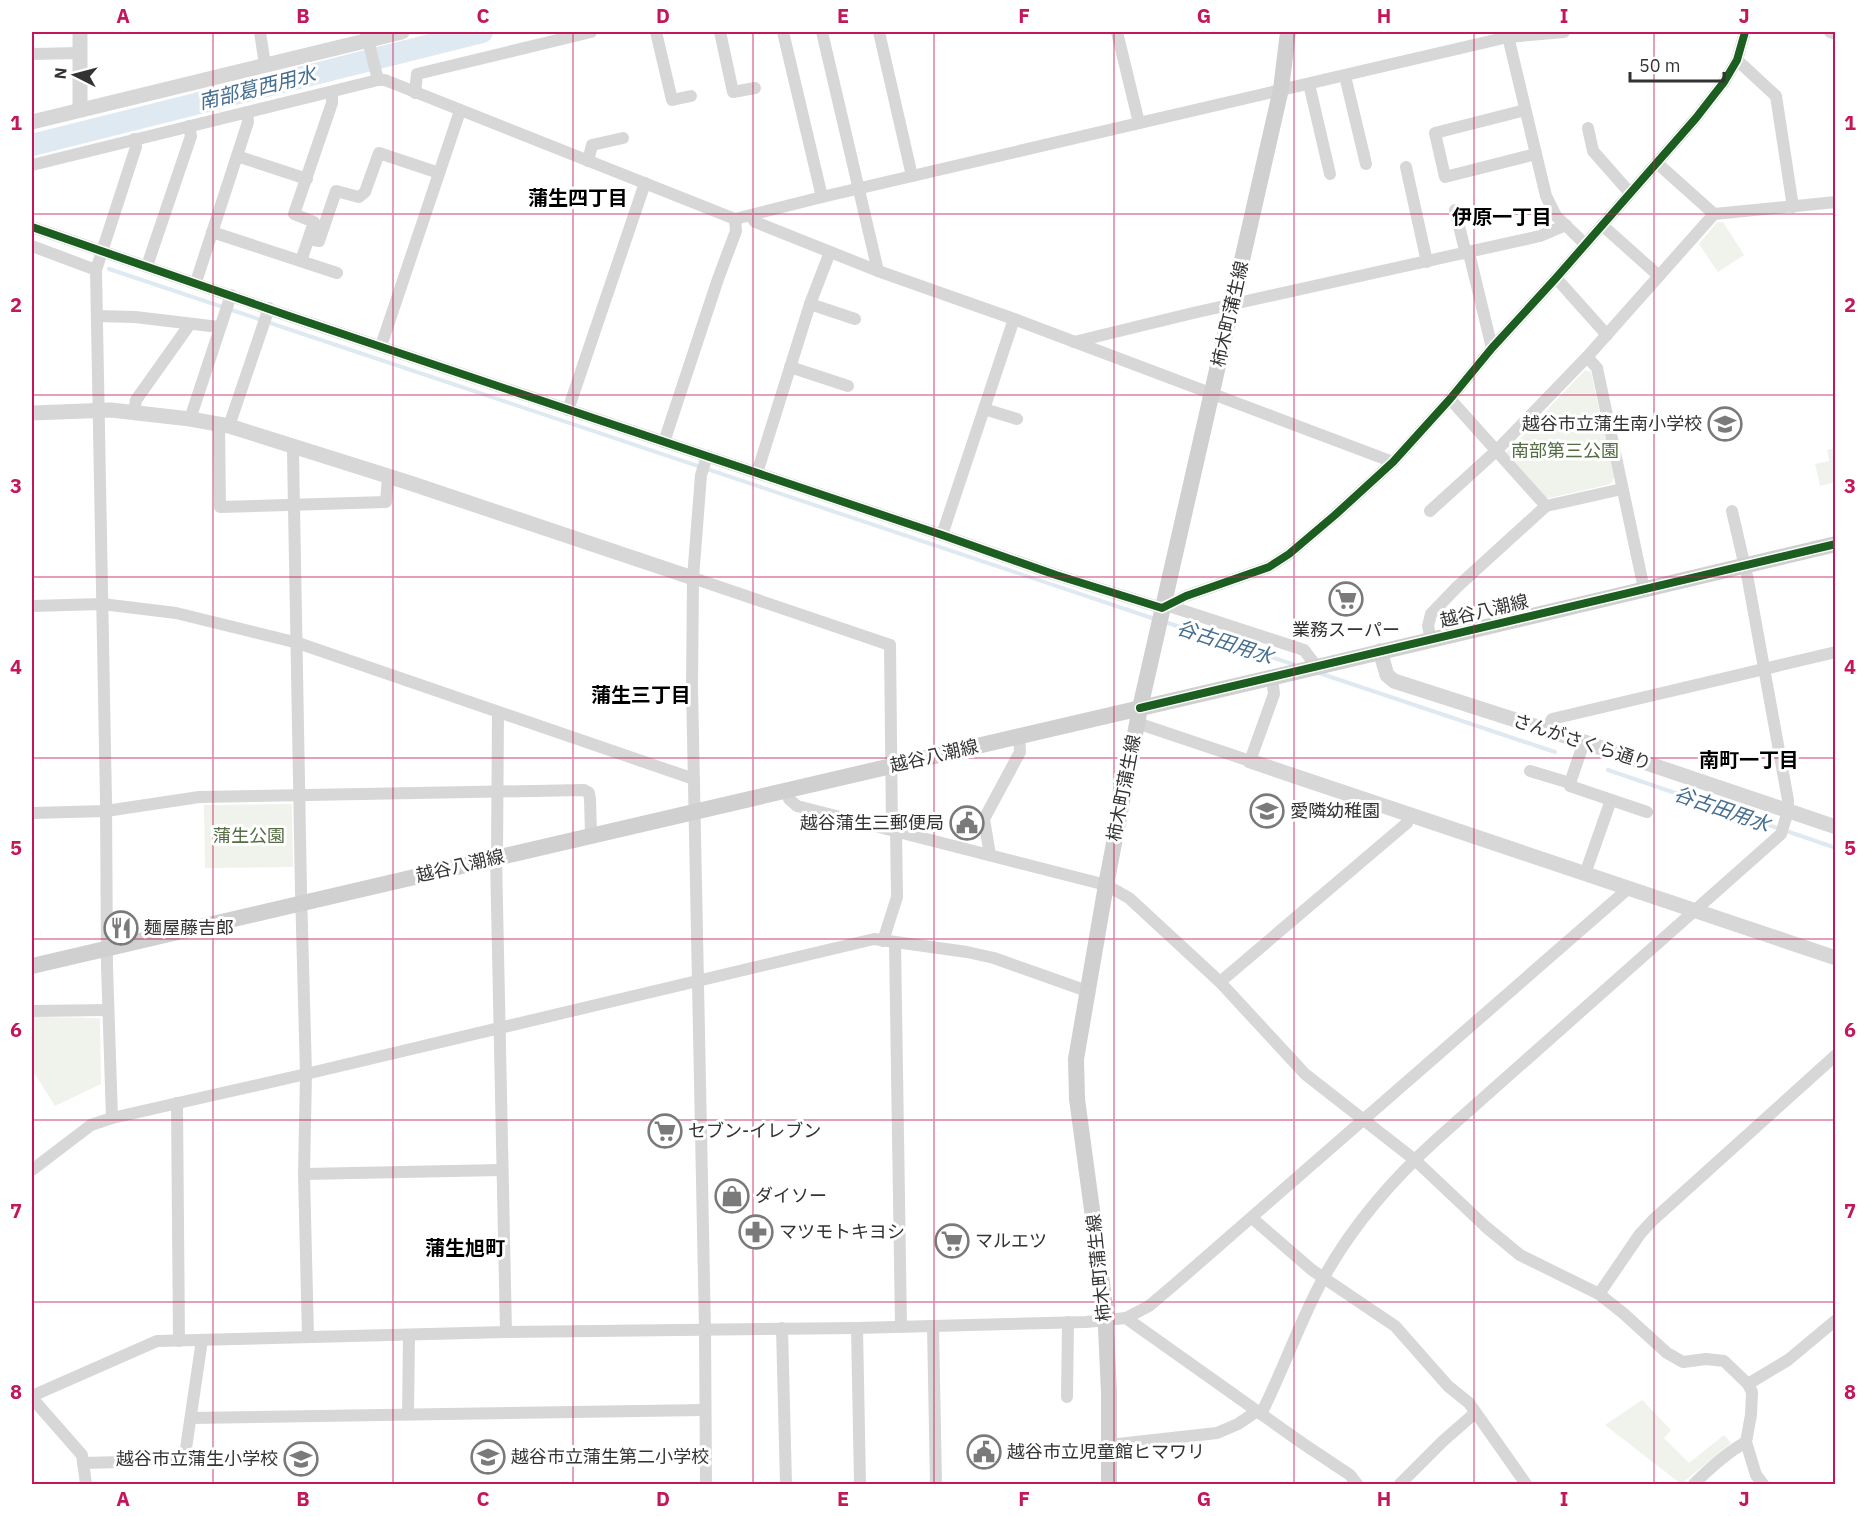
<svg xmlns="http://www.w3.org/2000/svg" width="1867" height="1516" viewBox="0 0 1867 1516" font-family="'IBM Plex Sans','Noto Sans JP',sans-serif">
<style>
.green{fill:#eff3ec}
.lines{fill:none;stroke-linecap:round;stroke-linejoin:round}
.stream{stroke:#dfe9f2;stroke-width:4}
.river{stroke:#dfe9f2;stroke-width:22}
.minor{stroke:#d7d7d7;stroke-width:12}
.tertiary{stroke:#d7d7d7;stroke-width:15}
.secondary{stroke:#d0d0d0;stroke-width:16}
.cycleway-casing{stroke:#fff;stroke-width:11}
.cycleway{stroke:#1b5e20;stroke-width:8}
.grid{fill:none;stroke:#c2185b;stroke-width:1.5;stroke-opacity:0.55}
.labels{text-anchor:middle;stroke-width:6;stroke-linejoin:round;paint-order:stroke}
.street-label{font-size:18px;fill:#333;stroke:#fff}
.poi-label{font-size:18px;fill:#333;stroke:#fff;text-anchor:start}
.park-label{font-size:18px;fill:#536c42;stroke:#fff}
.water-label{font-size:20px;font-style:italic;fill:#456e90;stroke:#fff}
.neighbourhood-label{font-size:20px;font-weight:bold;fill:#000;stroke:#fff}
.neatline{fill:none;stroke:#c2185b;stroke-width:2}
.grid-label{font-size:20px;text-anchor:middle;font-weight:bold;fill:#c2185b}
</style>
<rect width="100%" height="100%" fill="#fff"/>
<g class="green">
<polygon points="1717,222 1723,222 1744,255 1718,272 1699,244"/>
<polygon points="1585,370 1591,372 1614,477 1611,484 1550,498 1546,498 1506,453"/>
<polygon points="1835,448 1835,482 1820,486 1815,464 1829,461 1827,450"/>
<polygon points="292,804 293,867 205,868 204,805"/>
<polygon points="32,1015 39,1017 100,1018 101,1084 55,1106 35,1074 32,1076"/>
<polygon points="1642,1400 1671,1430 1664,1438 1689,1463 1724,1435 1731,1443 1681,1484 1605,1425"/>
</g>
<g class="lines">
<g class="stream">
<polyline points="109,269 1155,619"/>
<polyline points="1165,622 1295,665"/>
<polyline points="1319,673 1555,752"/>
<polyline points="1608,770 1836,848"/>
</g>
<polyline class="river" points="32,145 482,32"/>
<g class="minor">
<polyline points="260,32 265,65"/>
<polyline points="366,32 378,80 385,80 735,219 822,197 1508,37 1564,32"/>
<polyline points="656,32 672,100 691,96"/>
<polyline points="720,32 733,92 755,88"/>
<polyline points="783,32 822,197"/>
<polyline points="822,32 878,271"/>
<polyline points="879,32 912,176"/>
<polyline points="1117,32 1139,123"/>
<polyline points="1507,32 1546,196 1556,216 1585,244"/>
<polyline points="1830,32 1836,34"/>
<polyline points="32,54 80,53"/>
<polyline points="1737,60 1776,96 1793,207"/>
<polyline points="1345,76 1366,164"/>
<polyline points="1309,84 1330,174"/>
<polyline points="415,93 417,74 591,32"/>
<polyline points="1525,110 1435,133 1445,177 1536,154"/>
<polyline points="1588,128 1593,151 1630,193"/>
<polyline points="237,156 307,179"/>
<polyline points="588,161 592,145 623,138"/>
<polyline points="1657,163 1714,214"/>
<polyline points="32,165 378,80"/>
<polyline points="1406,167 1427,262"/>
<polyline points="1455,210 1466,254"/>
<polyline points="751,215 755,222 878,271 1014,319 1393,462"/>
<polyline points="1602,225 1659,276"/>
<polyline points="32,227 289,316 942,535 1056,575 1162,608 1186,596 1269,567 1289,554 1335,515 1393,462 1450,399 1492,348 1556,278 1696,118 1724,82 1737,60 1745,32"/>
<polyline points="212,232 337,273"/>
<polyline points="309,239 319,241 336,191 359,197 365,192 379,153 439,173"/>
<polyline points="32,246 96,270"/>
<polyline points="1469,253 1492,348"/>
<polyline points="301,261 314,222 294,214 332,103 332,92"/>
<polyline points="147,266 191,136 189,126"/>
<polyline points="1556,278 1607,335"/>
<polyline points="196,282 248,122 247,112"/>
<polyline points="810,304 855,319"/>
<polyline points="97,316 135,317 219,327"/>
<polyline points="1074,342 1193,313 1540,236 1566,225"/>
<polyline points="381,346 460,111"/>
<polyline points="1587,357 1597,368 1644,589"/>
<polyline points="790,367 848,386"/>
<polyline points="1450,399 1546,506"/>
<polyline points="984,409 1017,419"/>
<polyline points="568,410 645,183"/>
<polyline points="134,413 136,400 190,324"/>
<polyline points="190,419 231,295"/>
<polyline points="219,424 220,507 386,502 388,477"/>
<polyline points="229,426 269,308"/>
<polyline points="664,442 718,279 736,231 735,219"/>
<polyline points="295,446 293,452 301,891 306,1074 304,1174 308,1337"/>
<polyline points="757,473 810,304 830,252"/>
<polyline points="1430,511 1496,451 1587,357 1714,214 1836,202"/>
<polyline points="942,535 1014,319"/>
<polyline points="693,578 890,645 892,830"/>
<polyline points="32,606 102,604 176,613 298,643 694,779"/>
<polyline points="1169,606 1304,650 1317,667"/>
<polyline points="1431,639 1428,626 1431,614 1457,587 1546,506 1622,489"/>
<polyline points="1137,723 1250,761 1274,694 1272,677"/>
<polyline points="1547,730 1552,719 1836,652"/>
<polyline points="1530,771 1570,783 1570,786 1647,812"/>
<polyline points="1570,783 1584,742"/>
<polyline points="787,790 789,799 797,806 1106,885 1129,898 1220,982 1305,1074 1415,1160 1486,1227 1520,1255 1599,1294 1623,1313 1667,1353 1683,1362 1706,1359 1724,1361 1748,1384 1752,1392 1751,1415 1746,1442 1756,1475 1763,1484"/>
<polyline points="32,813 106,811 199,797 584,790 589,793 590,799 591,835"/>
<polyline points="990,855 984,819 1020,752 1019,735"/>
<polyline points="496,857 506,1332"/>
<polyline points="497,857 498,713"/>
<polyline points="1585,874 1611,800"/>
<polyline points="883,941 897,897 896,830"/>
<polyline points="895,943 901,1327"/>
<polyline points="1220,982 1407,823 1409,815"/>
<polyline points="32,1011 108,1010"/>
<polyline points="177,1103 179,1341"/>
<polyline points="112,1118 107,966 106,802 96,270 136,147 134,139"/>
<polyline points="32,1170 91,1125 112,1118 306,1074 874,939 967,952 994,958 1087,991"/>
<polyline points="304,1174 501,1170"/>
<polyline points="1252,1218 1312,1270 1395,1326 1448,1386 1469,1403 1526,1484"/>
<polyline points="1599,1294 1640,1234 1653,1220 1836,1055"/>
<polyline points="1126,1318 1302,1443 1350,1475 1357,1484"/>
<polyline points="933,1326 936,1484"/>
<polyline points="782,1328 786,1484"/>
<polyline points="857,1328 860,1484"/>
<polyline points="1748,1384 1788,1360 1836,1320"/>
<polyline points="32,1396 157,1341 506,1332 857,1328 1086,1322 1126,1318 1149,1306 1175,1284 1629,888"/>
<polyline points="1067,1397 1068,1322"/>
<polyline points="32,1398 82,1455 86,1484"/>
<polyline points="408,1414 409,1335"/>
<path d="M1261 1414C1284 1369 1300 1320 1324 1277 1353 1225 1394 1178 1437 1139L1781 834 1788 811V800L1748 580 1732 511"/>
<polyline points="191,1418 704,1410"/>
<polyline points="1109,1445 1217,1433 1238,1424 1257,1411"/>
<polyline points="83,1463 121,1462 185,1455 202,1340"/>
<polyline points="706,1484 705,1329 692,687 693,578 701,475 707,456"/>
<polyline points="1400,1484 1443,1441 1475,1413"/>
<path d="M1694 1484C1710 1468 1726 1453 1746 1442"/>
</g>
<g class="tertiary">
<polyline points="80,110 80,32"/>
<polyline points="32,122 402,32"/>
<polyline points="32,413 111,410 190,419 229,426 410,483 693,578"/>
<polyline points="1380,651 1387,675 1394,681 1584,742 1836,827"/>
<polyline points="1250,761 1836,958"/>
</g>
<g class="secondary">
<polyline points="32,966 1317,667 1836,544"/>
<polyline points="1109,1484 1109,1393 1105,1306 1077,1099 1076,1059 1106,885 1140,708 1281,89 1288,32"/>
</g>
<g class="cycleway-casing">
<g id="cycleway">
<polyline points="32,227 289,316 942,535 1056,575 1162,608 1186,596 1269,567 1289,554 1335,515 1393,462 1450,399 1492,348 1556,278 1696,118 1724,82 1737,60 1745,32"/>
<polyline points="1140,708 1836,544"/>
</g>
</g>
<use href="#cycleway" class="cycleway"/>
</g>
<path class="grid" d="M213 32V1484M393 32V1484M573 32V1484M753 32V1484M934 32V1484M1114 32V1484M1294 32V1484M1474 32V1484M1654 32V1484M32 214H1836M32 395H1836M32 577H1836M32 758H1836M32 939H1836M32 1120H1836M32 1302H1836"/>
<defs>
<g id="school-ring" transform="scale(1.725)"><circle r="9.5" fill="#fff" stroke="#7a7a7a" stroke-width="1.5"/><path d="M0-5L7-2L0 1L-7-2ZM-4 1L0 2.5L4 1V4Q0 6-4 4Z" fill="#7a7a7a"/></g>
<g id="supermarket-ring" transform="scale(1.725)"><circle r="9.5" fill="#fff" stroke="#7a7a7a" stroke-width="1.5"/><path d="M-6-5.5h2.5l.6 2H6L4.5 2H-2.5L-4.4-4H-6ZM-1.5 3.2a1.3 1.3 0 1 0 .1 0ZM3 3.2a1.3 1.3 0 1 0 .1 0Z" fill="#7a7a7a"/></g>
<g id="civic-ring" transform="scale(1.725)"><circle r="9.5" fill="#fff" stroke="#7a7a7a" stroke-width="1.5"/><path d="M-.6-6.5H3V-4.5H.6V-3L4-1V1h2V6H-6V1h2V-1L-.6-3ZM-1.2 2.5V6h2.4V2.5Z" fill="#7a7a7a"/></g>
<g id="restaurant-ring" transform="scale(1.725)"><circle r="9.5" fill="#fff" stroke="#7a7a7a" stroke-width="1.5"/><path d="M-5-6h1v4h1v-4h1v4h1v-4h1v5L-1.5 .5V6h-2V.5L-5-1ZM5-6V6H3V1.5H1.5Q1.5-4 5-6Z" fill="#7a7a7a"/></g>
<g id="shop-ring" transform="scale(1.725)"><circle r="9.5" fill="#fff" stroke="#7a7a7a" stroke-width="1.5"/><path d="M-5-2.5h2.3a2.7 3.5 0 0 1 5.4 0H5L5.5 6h-11ZM-1.5-2.5h3a1.5 2.3 0 0 0-3 0Z" fill="#7a7a7a"/></g>
<g id="pharmacy-ring" transform="scale(1.725)"><circle r="9.5" fill="#fff" stroke="#7a7a7a" stroke-width="1.5"/><path d="M-2-6h4v4h4v4h-4v4h-4v-4h-4v-4h4Z" fill="#7a7a7a"/></g>
</defs>
<g fill-rule="evenodd">
<use href="#school-ring" x="1725" y="424"/>
<use href="#supermarket-ring" x="1346" y="599"/>
<use href="#school-ring" x="1267" y="811"/>
<use href="#civic-ring" x="967" y="823"/>
<use href="#restaurant-ring" x="121" y="928"/>
<use href="#supermarket-ring" x="665" y="1131"/>
<use href="#shop-ring" x="732" y="1196"/>
<use href="#pharmacy-ring" x="756" y="1232"/>
<use href="#supermarket-ring" x="952" y="1241"/>
<use href="#civic-ring" x="984" y="1452"/>
<use href="#school-ring" x="488" y="1457"/>
<use href="#school-ring" x="301" y="1459"/>
</g>
<g class="labels">
<g class="street-label">
<text transform="translate(1230 314) rotate(-77)" y="6">柿木町蒲生線</text>
<text transform="translate(1484 611) rotate(-13)" y="6">越谷八潮線</text>
<text transform="translate(1582 742) rotate(18)" y="6">さんがさくら通り</text>
<text transform="translate(934 756) rotate(-13)" y="6">越谷八潮線</text>
<text transform="translate(1124 788) rotate(-79)" y="6">柿木町蒲生線</text>
<text transform="translate(460 866) rotate(-13)" y="6">越谷八潮線</text>
<text transform="translate(1099 1268) rotate(-96)" y="6">柿木町蒲生線</text>
</g>
<g class="poi-label">
<text x="1702" y="430" text-anchor="end">越谷市立蒲生南小学校</text>
<text x="1346" y="636" text-anchor="middle">業務スーパー</text>
<text x="1290" y="817">愛隣幼稚園</text>
<text x="944" y="829" text-anchor="end">越谷蒲生三郵便局</text>
<text x="144" y="934">麺屋藤吉郎</text>
<text x="688" y="1137">セブン-イレブン</text>
<text x="755" y="1202">ダイソー</text>
<text x="779" y="1238">マツモトキヨシ</text>
<text x="975" y="1247">マルエツ</text>
<text x="1007" y="1458">越谷市立児童館ヒマワリ</text>
<text x="511" y="1463">越谷市立蒲生第二小学校</text>
<text x="278" y="1465" text-anchor="end">越谷市立蒲生小学校</text>
</g>
<g class="park-label">
<text x="1565" y="457">南部第三公園</text>
<text x="249" y="842">蒲生公園</text>
</g>
<g class="water-label">
<text transform="translate(257 88) rotate(-14)" y="7">南部葛西用水</text>
<text transform="translate(1225 642) rotate(18)" y="7">谷古田用水</text>
<text transform="translate(1722 809) rotate(19)" y="7">谷古田用水</text>
</g>
<g class="neighbourhood-label">
<text x="578" y="205">蒲生四丁目</text>
<text x="1502" y="224">伊原一丁目</text>
<text x="641" y="702">蒲生三丁目</text>
<text x="1749" y="767">南町一丁目</text>
<text x="465" y="1255">蒲生旭町</text>
</g>
</g>
<rect width="1867" height="1516" fill="none" stroke="#ffffff" stroke-width="66"/>
<g transform="translate(75 75) rotate(276)" stroke="#ffffff" stroke-width="4.5" paint-order="stroke">
<path d="M0-4.5L10 22L0 15L-10 22Z" fill="#333333"/>
<text y="-9" font-size="16" font-weight="bold" text-anchor="middle" fill="#333333">N</text>
</g>
<path d="M1630 72v9h94v-9" fill="none" stroke="#333333" stroke-width="3"/>
<text x="1639" y="72" font-size="18" fill="#333333" stroke="#ffffff" stroke-width="4.5" paint-order="stroke">50 m</text>
<rect x="33" y="33" width="1801" height="1450" class="neatline"/>
<g class="grid-label">
<text x="123" y="23">A</text>
<text x="303" y="23">B</text>
<text x="483" y="23">C</text>
<text x="663" y="23">D</text>
<text x="843" y="23">E</text>
<text x="1024" y="23">F</text>
<text x="1204" y="23">G</text>
<text x="1384" y="23">H</text>
<text x="1564" y="23">I</text>
<text x="1744" y="23">J</text>
<text x="16" y="130">1</text>
<text x="1850" y="130">1</text>
<text x="16" y="312">2</text>
<text x="1850" y="312">2</text>
<text x="16" y="493">3</text>
<text x="1850" y="493">3</text>
<text x="16" y="674">4</text>
<text x="1850" y="674">4</text>
<text x="16" y="855">5</text>
<text x="1850" y="855">5</text>
<text x="16" y="1037">6</text>
<text x="1850" y="1037">6</text>
<text x="16" y="1218">7</text>
<text x="1850" y="1218">7</text>
<text x="16" y="1399">8</text>
<text x="1850" y="1399">8</text>
<text x="123" y="1506">A</text>
<text x="303" y="1506">B</text>
<text x="483" y="1506">C</text>
<text x="663" y="1506">D</text>
<text x="843" y="1506">E</text>
<text x="1024" y="1506">F</text>
<text x="1204" y="1506">G</text>
<text x="1384" y="1506">H</text>
<text x="1564" y="1506">I</text>
<text x="1744" y="1506">J</text>
</g>
</svg>
